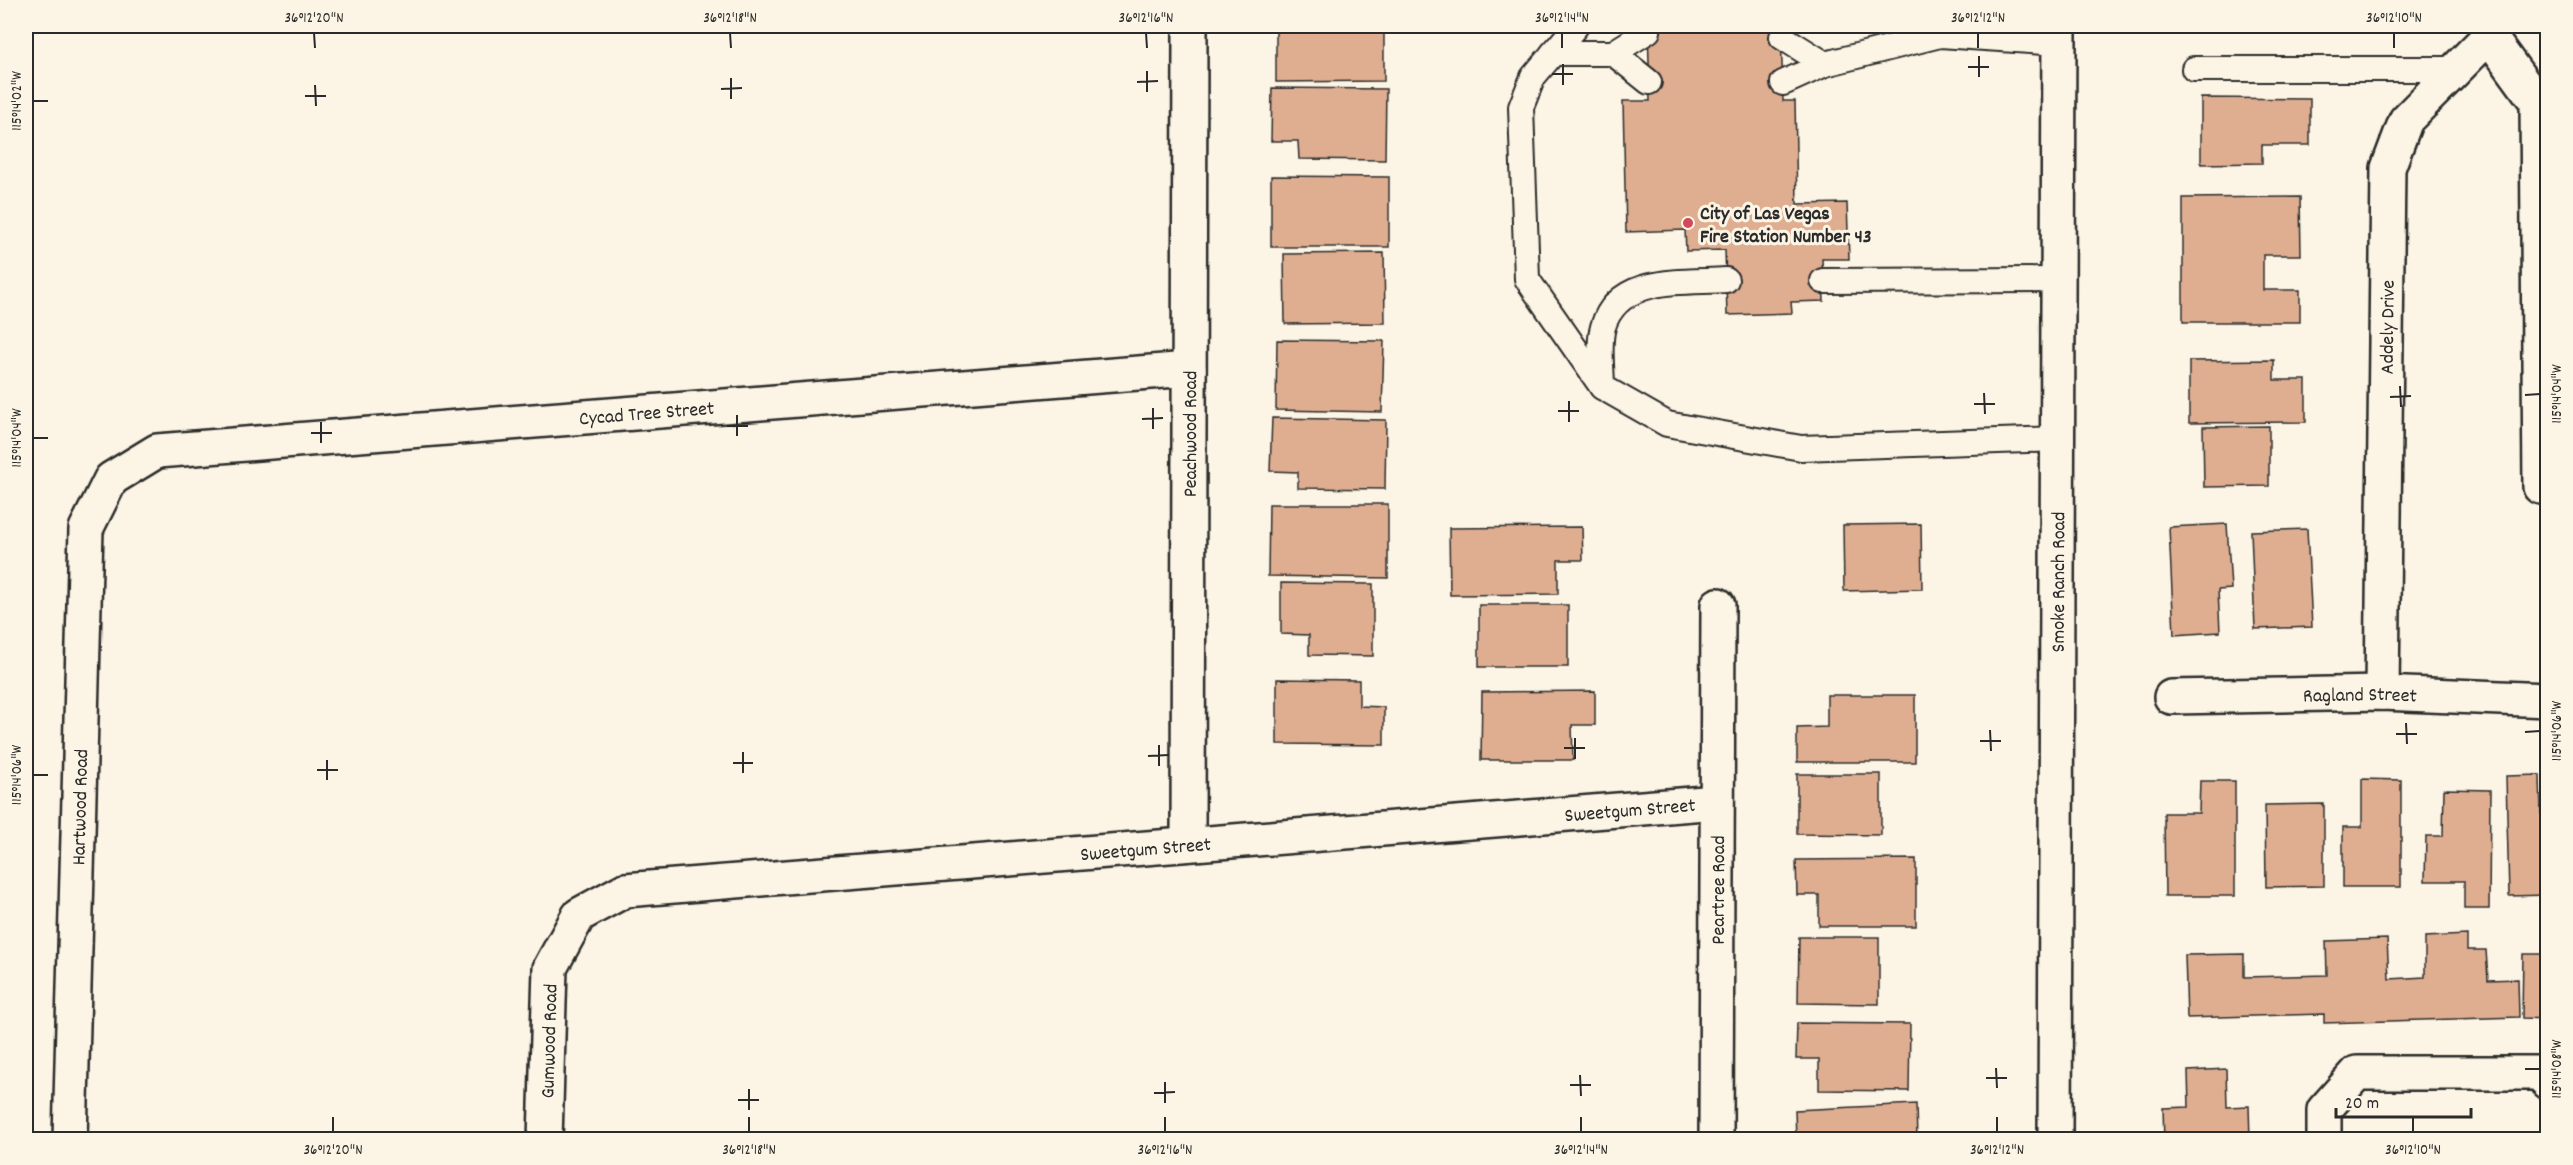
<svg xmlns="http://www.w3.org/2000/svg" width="2573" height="1165" viewBox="0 0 2573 1165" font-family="Dekko,sans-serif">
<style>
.building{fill:#dfae91;stroke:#2b2b2b;stroke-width:1.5}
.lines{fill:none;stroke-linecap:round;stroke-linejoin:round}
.service-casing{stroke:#2b2b2b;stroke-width:28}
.minor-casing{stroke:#2b2b2b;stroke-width:38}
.secondary-casing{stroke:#2b2b2b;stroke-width:38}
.service{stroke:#fcf5e5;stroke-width:24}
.minor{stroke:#fcf5e5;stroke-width:33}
.secondary{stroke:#fcf5e5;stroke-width:33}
.ticks{fill:none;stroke:#2b2b2b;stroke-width:2}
.poi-dot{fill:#d1495b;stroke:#fcf5e5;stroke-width:2}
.labels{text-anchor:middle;stroke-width:6;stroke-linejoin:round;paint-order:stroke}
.poi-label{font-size:20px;font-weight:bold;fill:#2b2b2b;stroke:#fcf5e5;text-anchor:start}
.street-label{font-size:20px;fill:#2b2b2b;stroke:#fcf5e5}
.neatline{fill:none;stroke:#2b2b2b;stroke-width:2}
.ticks-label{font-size:15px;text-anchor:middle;fill:#2b2b2b}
</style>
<rect width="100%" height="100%" fill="#fcf5e5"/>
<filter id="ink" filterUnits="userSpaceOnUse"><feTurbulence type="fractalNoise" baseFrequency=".0167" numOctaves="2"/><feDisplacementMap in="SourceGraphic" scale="12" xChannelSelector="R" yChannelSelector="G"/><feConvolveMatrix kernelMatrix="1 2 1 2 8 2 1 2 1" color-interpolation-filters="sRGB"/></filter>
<g filter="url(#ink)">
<g class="building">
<polygon points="1276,26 1384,26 1384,81 1276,82"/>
<polygon points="1648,26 1781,26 1783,101 1795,101 1797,204 1847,203 1849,259 1822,259 1824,301 1791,302 1792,313 1727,315 1725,250 1686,251 1685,230 1626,232 1623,101 1650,101"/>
<polygon points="1272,88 1386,89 1385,160 1299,159 1298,141 1271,141"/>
<polygon points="2201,98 2310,99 2310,145 2262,145 2262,163 2201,164"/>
<polygon points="1271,176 1389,177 1389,247 1271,247"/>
<polygon points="2300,197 2301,255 2263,255 2263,290 2300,290 2300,322 2183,322 2183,198"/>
<polygon points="1384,253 1385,323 1285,324 1284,254"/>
<polygon points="1277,340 1384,341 1382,412 1276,410"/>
<polygon points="2274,360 2274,380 2306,380 2306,422 2189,423 2189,361"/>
<polygon points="1272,418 1386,420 1385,489 1298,488 1298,472 1270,471"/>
<polygon points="2269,426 2269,486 2204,487 2203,427"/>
<polygon points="1269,504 1388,504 1388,578 1268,576"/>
<polygon points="1921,524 1922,589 1844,591 1843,525"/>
<polygon points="2227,524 2231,589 2218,590 2220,632 2174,635 2169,527"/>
<polygon points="1582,527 1583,560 1558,560 1558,594 1450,595 1449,528"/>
<polygon points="2307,529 2312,627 2255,629 2251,531"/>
<polygon points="1281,583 1373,584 1373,656 1309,655 1309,635 1281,634"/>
<rect x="1479" y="605" width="89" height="62"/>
<polygon points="1277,679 1359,680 1359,706 1384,707 1384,745 1277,744"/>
<polygon points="1595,691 1595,725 1572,725 1573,760 1481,760 1482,692"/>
<polygon points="1827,695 1915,695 1915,762 1797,762 1797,728 1827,727"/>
<polygon points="1797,774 1881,774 1881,835 1797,834"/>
<polygon points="2540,775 2541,814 2548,814 2548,895 2509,896 2506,776"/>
<polygon points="2362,779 2401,780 2401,887 2343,887 2343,827 2362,827"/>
<polygon points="2200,781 2235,781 2235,896 2165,896 2164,813 2199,813"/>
<polygon points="2444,789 2490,790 2489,909 2464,909 2464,881 2425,881 2426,836 2443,836"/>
<polygon points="2324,804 2324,886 2266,887 2265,805"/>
<polygon points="1916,859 1916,926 1819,926 1819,895 1797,895 1796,860"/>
<polygon points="2467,935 2467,950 2486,950 2488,980 2518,979 2519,1017 2324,1023 2324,1014 2187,1018 2185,955 2244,954 2244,977 2327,975 2326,941 2387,939 2389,979 2425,977 2425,937"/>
<polygon points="1799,937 1879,937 1879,1004 1798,1003"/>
<polygon points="2523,954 2548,954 2548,1019 2522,1018"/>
<polygon points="1797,1023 1910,1024 1909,1091 1819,1090 1819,1059 1796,1059"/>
<polygon points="2226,1069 2227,1107 2249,1106 2250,1140 2164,1140 2163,1108 2189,1107 2188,1071"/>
<polygon points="1916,1104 1917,1140 1796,1140 1795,1110"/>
</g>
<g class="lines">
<g class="service-casing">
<g id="service">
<polyline points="1576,26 1533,77 1521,107 1527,279 1602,387 1667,424 1801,448 2058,439"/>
<polyline points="1782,37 1825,64"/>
<polyline points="1553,53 1613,53 1649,82"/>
<polyline points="1613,53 1648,31"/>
<polyline points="2194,69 2454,69"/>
<polyline points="1783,83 1825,64 1940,35 2059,43"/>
<polyline points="1823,281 2058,280"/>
<path d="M1602 387C1602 369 1598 345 1603 327 1618 275 1683 283 1726 280"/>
</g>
</g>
<g class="minor-casing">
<g id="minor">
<polyline points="2494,26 2489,36 2537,102 2540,487"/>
<path id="s1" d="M2382 693 2388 168 2406 120 2489 36"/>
<path id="s2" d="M2171 697 2382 693 2548 700"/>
<path id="s3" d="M1188 844 1190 26"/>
<path id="s4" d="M70 1140 86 529 111 479 157 451 1189 369"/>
<path id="s5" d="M545 1140 550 968 579 915 625 890 1717 802"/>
<path id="s6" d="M1716 1140 1718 605"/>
<polyline points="2324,1140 2324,1110 2357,1073 2539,1073 2548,1082"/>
</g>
</g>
<g class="secondary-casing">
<g id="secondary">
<path id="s7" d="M2055 1140 2059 26"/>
</g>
</g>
<use href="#service" class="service"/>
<use href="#minor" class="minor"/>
<use href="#secondary" class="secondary"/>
</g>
</g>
<path class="ticks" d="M314 33 315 48M730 33 731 48M1146 33 1147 48M1562 33V48M1978 33V48M2394 33V48M1979 56V77M1563 64V85M1968 67H1989M1147 71V92M1552 74H1573M731 78V99M1137 82 1158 81M315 85 316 106M721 89 742 88M305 96H326M33 101H48M2400 386 2401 407M1984 393 1985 414M2525 395 2540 394M2390 397 2411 396M1569 401V422M1974 404H1995M1153 408V429M1558 411H1579M737 415V436M1142 419 1163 418M321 422V443M727 426H748M311 433H332M33 438H48M2406 723 2407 744M1990 730 1991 751M2525 732 2540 731M2396 734H2417M1575 738V759M1980 741H2001M1159 745V766M1564 748H1585M743 752V773M1148 756 1169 755M327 760V780M733 763H753M317 770H338M33 775H48M1996 1068 1997 1088M2525 1069H2540M1580 1075 1581 1096M1986 1078H2007M1165 1082V1103M1570 1085H1591M749 1089V1110M1154 1093 1175 1092M738 1100H759M333 1117V1132M749 1117V1132M1165 1117V1132M1581 1117V1132M1997 1117V1132M2413 1117V1132"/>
<circle class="poi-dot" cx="1688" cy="223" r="6"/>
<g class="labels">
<g class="poi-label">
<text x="1700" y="219">City of Las Vegas<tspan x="1700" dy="23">Fire Station Number 43</tspan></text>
</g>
<g class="street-label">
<text dy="7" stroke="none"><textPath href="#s1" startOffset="366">Addely Drive</textPath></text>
<text dy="7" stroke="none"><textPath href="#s4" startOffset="1212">Cycad Tree Street</textPath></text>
<text dy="7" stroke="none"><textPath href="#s3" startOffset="410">Peachwood Road</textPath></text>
<text dy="7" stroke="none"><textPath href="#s7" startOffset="558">Smoke Ranch Road</textPath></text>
<text dy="7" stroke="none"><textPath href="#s2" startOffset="189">Ragland Street</textPath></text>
<text dy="7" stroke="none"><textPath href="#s4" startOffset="333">Hartwood Road</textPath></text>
<text dy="7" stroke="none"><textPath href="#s5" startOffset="1293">Sweetgum Street</textPath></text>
<text dy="7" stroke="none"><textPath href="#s5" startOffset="807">Sweetgum Street</textPath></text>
<text dy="7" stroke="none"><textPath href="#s6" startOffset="250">Peartree Road</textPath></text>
<text dy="7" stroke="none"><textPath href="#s5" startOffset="99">Gumwood Road</textPath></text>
</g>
</g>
<rect width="2573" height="1165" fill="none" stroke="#fcf5e5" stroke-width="66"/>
<path d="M2336 1108v9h135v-9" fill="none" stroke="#2b2b2b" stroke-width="3"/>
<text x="2345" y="1108" font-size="18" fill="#2b2b2b" stroke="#fcf5e5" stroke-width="4.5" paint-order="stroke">20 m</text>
<rect x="33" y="33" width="2507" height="1099" class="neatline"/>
<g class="ticks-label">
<text x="314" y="22">36°12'20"N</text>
<text x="730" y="22">36°12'18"N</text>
<text x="1146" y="22">36°12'16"N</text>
<text x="1562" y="22">36°12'14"N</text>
<text x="1978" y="22">36°12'12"N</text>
<text x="2394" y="22">36°12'10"N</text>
<text transform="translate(16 101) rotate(-90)" y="5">115°14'02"W</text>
<text transform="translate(2556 394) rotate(-90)" y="5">115°14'04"W</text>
<text transform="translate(16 438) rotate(-90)" y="5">115°14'04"W</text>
<text transform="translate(2556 731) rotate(-90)" y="5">115°14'06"W</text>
<text transform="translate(16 775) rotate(-90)" y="5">115°14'06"W</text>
<text transform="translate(2556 1069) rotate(-90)" y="5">115°14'08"W</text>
<text x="333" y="1154">36°12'20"N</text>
<text x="749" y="1154">36°12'18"N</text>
<text x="1165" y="1154">36°12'16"N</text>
<text x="1581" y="1154">36°12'14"N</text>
<text x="1997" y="1154">36°12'12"N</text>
<text x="2413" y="1154">36°12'10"N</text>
</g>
</svg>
